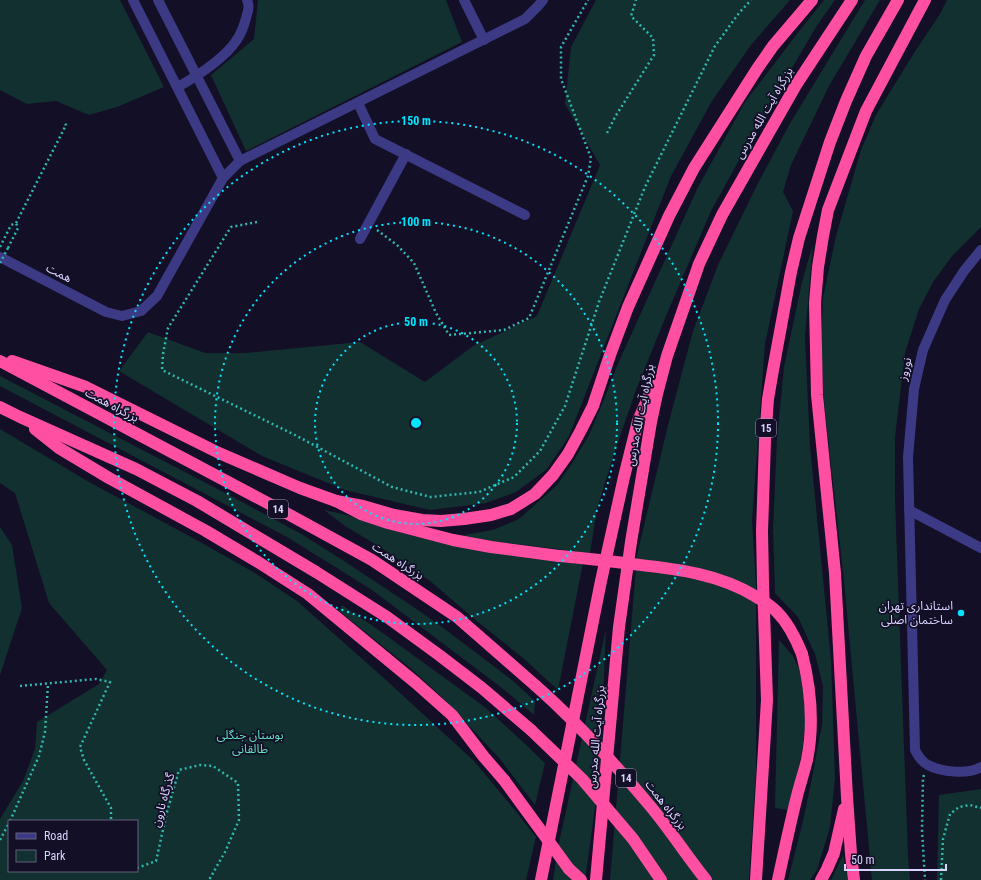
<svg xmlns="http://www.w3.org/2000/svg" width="981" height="880" viewBox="0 0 981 880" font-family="'Roboto Condensed','Noto Sans Arabic',sans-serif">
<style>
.green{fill:#12302f;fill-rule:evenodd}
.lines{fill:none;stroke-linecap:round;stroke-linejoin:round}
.path{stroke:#2fb8b0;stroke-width:2.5;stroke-dasharray:2 3;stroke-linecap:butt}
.minor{stroke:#3d3a85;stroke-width:10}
.highway{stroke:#ff4fa3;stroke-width:12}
.path-bridge{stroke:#2fb8b0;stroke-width:2.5;stroke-dasharray:2 3;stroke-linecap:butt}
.highway-bridge{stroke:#ff4fa3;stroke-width:12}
.ring{fill:none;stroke:#00e5ff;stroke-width:2;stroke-dasharray:2 4}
.poi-dot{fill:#00e5ff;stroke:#130f26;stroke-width:1.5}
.labels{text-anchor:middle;stroke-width:3.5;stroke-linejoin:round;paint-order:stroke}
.shield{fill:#130f26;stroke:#9e99be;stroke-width:1}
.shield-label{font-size:11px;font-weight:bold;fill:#d9d4ff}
.street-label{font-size:12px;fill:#d9d4ff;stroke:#130f26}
.poi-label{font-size:12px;fill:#d9d4ff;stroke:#130f26;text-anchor:end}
.park-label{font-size:12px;fill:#5fe0c0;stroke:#130f26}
.centre{fill:#00e5ff;stroke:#130f26;stroke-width:2}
.ring-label{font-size:12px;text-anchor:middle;font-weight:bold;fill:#00e5ff;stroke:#130f26;stroke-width:3.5;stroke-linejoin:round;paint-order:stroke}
</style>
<rect width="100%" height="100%" fill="#130f26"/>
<g class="green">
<polygon points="0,0 120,0 164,87 117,107 89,115 56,101 27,104 0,90"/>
<polygon points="258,0 446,0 462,42 246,151 211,75 254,39"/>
<polygon points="596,0 790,0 751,45 712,101 671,176 569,436 547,469 516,492 486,503 430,510 345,490 262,456 119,371 148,332 205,353 245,353 360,342 425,382 473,346 537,316 600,165 565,104 571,47"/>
<polygon points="824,0 835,0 816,27 754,133 711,211 666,316 636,390 615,451 597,509 590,553 516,544 457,538 469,534 493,530 519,519 557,485 571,465 589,435 601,407 617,366 698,187 745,102 800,30"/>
<polygon points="865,0 880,0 829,86 791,165 783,192 793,211 765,344 752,521 756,585 756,770 749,880 610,880 637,555 668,425 693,331 718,265 757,185 789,125"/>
<polygon points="947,0 981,0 981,227 952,256 933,282 919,309 905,353 895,437 895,499 908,856 910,880 872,880 843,571 824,401 822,367 822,323 823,298 836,236 861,150 876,115 914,53 940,14"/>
<polygon points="813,244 805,337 810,446 831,660 835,778 830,827 817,870 810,880 788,880 803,821 812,778 822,724 823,686 815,654 798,617 775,593 773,529 777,439 784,367 802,282"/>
<polygon points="0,376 231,496 303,535 341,559 415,608 442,627 512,680 535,701 534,715 502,688 372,590 287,537 0,386"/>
<path d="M0 429 89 482 193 538 255 573 297 601 386 680 474 761 518 814 536 837 526 880H0V819L23 781 35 749 37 722 99 684 107 670 49 603 15 493 0 483ZM9 821H137V871H9Z"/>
<polygon points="324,510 347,515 405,534 465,548 583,563 558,690 523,658 478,622 430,581 380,547 345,526"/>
<polygon points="0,527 12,545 22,608 0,675"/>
<polygon points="342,605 380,631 486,708 523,742 545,763 535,805 500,759 441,696 409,667 339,611"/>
<polygon points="606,629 600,772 585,880 553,880 558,847"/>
<polygon points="779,640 793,656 799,669 805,700 805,727 802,753 788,810 775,808"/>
<polygon points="981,789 981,880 937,880 939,795"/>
<polygon points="843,855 848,880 831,880"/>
</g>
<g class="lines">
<g class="path">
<polyline points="607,133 615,117 654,55 653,38 631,16 636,0"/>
<polyline points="257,222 231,227 168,328 163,354 162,370 295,435 392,487 431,497 479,492 514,477 540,451 565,406 599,302 645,187 715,46 739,13 751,0"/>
<polyline points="377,230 397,245 414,263 436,313 449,335 504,330 529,318 588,176 591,158 561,79 561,47 588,0"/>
<polyline points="0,247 11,225 16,223 66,125 65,124"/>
<polyline points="8,248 18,228 16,223"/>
<polyline points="20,686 96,679 110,682 80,747 84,760 111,808 111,821"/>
<polyline points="924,775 923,778 922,830 925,880"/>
<polyline points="10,821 39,756 45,732 48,684"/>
<polyline points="0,840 9,823"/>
<polyline points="137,868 156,861 167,812 179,770 200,765 213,766 238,783 239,820 225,852 209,880"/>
<polyline points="941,880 943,839 950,814 959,807 970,805 981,808"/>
</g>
<g class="minor">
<polyline points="133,0 223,178"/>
<polyline points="158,0 240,161"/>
<polyline points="464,0 484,40"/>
<path d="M178 87C197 76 224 59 236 41 241 34 244 26 246 18 248 11 250 7 247 0"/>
<polyline points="358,103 375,139 525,215"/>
<polyline points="360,239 406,154"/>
<path d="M981 250 964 271 945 300 923 350 914 389 908 457 915 750C918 756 922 762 928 765 941 772 968 775 981 767"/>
<polyline points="0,257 106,312 122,316 141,311 157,296 223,178 240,161 525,19 538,6 543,0"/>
<polyline points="909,510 981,548"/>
</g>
<g class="highway">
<polyline points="0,361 277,508 372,560 457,617 536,686"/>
<polyline points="12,361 86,387 219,453 300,488 336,501 361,514 388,523 453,540 491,547 559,556"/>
<polyline points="0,407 20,417 136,469 197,501 316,572 387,617 439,655 482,688 531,730"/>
<polyline points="35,429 59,448 109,478 206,531 258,562 308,594 416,683 452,715 484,757 504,780"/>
<polyline points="336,501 363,506 394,515 422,520 441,521 464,519 491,515 511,509 535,494 553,475 568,454 581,430 593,406 610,355 628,307 669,216 694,168 757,69 773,46 812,0"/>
<polyline points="569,869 581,880"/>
<polyline points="541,880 601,581 624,477 638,421 653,386"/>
<polyline points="596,880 619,627 631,542 651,422 657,394 667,356 699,264 722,215 796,85 852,0"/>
<polyline points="756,880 767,700 763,583 762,531 763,502 765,440 768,399 773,370 791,272 799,238 830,142 846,101 866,56 898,0"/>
<path d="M778 880C784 852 790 824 797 796 800 784 804 772 807 760 814 725 811 689 802 654"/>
<polyline points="821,880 827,869 834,853 844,809"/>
<polyline points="854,880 851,854 847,797 835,573 817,395 815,303 818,267 823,236 828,210 866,111 925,0"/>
</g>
<polyline class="path-bridge" points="0,263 8,248"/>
<g class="highway-bridge">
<path d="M559 556C584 558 608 561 632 564 675 569 717 573 755 596 763 601 771 605 777 612 789 624 796 639 802 654"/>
<path d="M536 686C578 723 615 764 651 807 670 830 687 856 706 880"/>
<polyline points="531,730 582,779 633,839 661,880"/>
<polyline points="504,780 569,869"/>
</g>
</g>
<g class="ring">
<circle cx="416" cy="423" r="101"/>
<circle cx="416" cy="423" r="201"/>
<circle cx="416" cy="423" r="302"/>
</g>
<circle class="poi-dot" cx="961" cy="613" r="4"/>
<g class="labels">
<g class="shield">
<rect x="756" y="419" width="20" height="18" rx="3"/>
<rect x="268" y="500" width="20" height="18" rx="3"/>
<rect x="616" y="769" width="20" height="18" rx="3"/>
</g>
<g class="shield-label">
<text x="766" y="432">15</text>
<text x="278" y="513">14</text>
<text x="626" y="782">14</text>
</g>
<g class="street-label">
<text transform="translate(764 113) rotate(-60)" y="4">بزرگراه آیت الله مدرس</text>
<text transform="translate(59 273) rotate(28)" y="4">همت</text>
<text transform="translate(905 369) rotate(-77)" y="4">نوروز</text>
<text transform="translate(112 405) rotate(28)" y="4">بزرگراه همت</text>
<text transform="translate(640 415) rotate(-79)" y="4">بزرگراه آیت الله مدرس</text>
<text transform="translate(398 561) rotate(33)" y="4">بزرگراه همت</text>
<text transform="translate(596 737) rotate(-85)" y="4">بزرگراه آیت الله مدرس</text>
<text transform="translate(163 800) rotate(-74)" y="4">گذرگاه نارون</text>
<text transform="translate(666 805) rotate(52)" y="4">بزرگراه همت</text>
</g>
<g class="poi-label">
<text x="953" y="610">استانداری تهران<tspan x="953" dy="14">ساختمان اصلی</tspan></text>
</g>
<g class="park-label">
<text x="250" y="739">بوستان جنگلی<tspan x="250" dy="14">طالقانی</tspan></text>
</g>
</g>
<circle cx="416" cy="423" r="6" class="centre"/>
<g class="ring-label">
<text x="416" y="125">150 m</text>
<text x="416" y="226">100 m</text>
<text x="416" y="326">50 m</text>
</g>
<rect x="8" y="820" width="130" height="52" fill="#130f26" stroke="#625e7d"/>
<rect x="16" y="833" width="20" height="6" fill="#3d3a85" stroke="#625e7d"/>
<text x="44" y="840" font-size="12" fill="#d9d4ff">Road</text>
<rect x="16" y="850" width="20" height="12" fill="#12302f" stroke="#625e7d"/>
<text x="44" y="860" font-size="12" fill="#d9d4ff">Park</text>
<path d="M845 864v6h101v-6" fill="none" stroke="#d9d4ff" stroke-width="2"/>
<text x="851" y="864" font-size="12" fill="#d9d4ff" stroke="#130f26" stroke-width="3" paint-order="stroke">50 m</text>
</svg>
